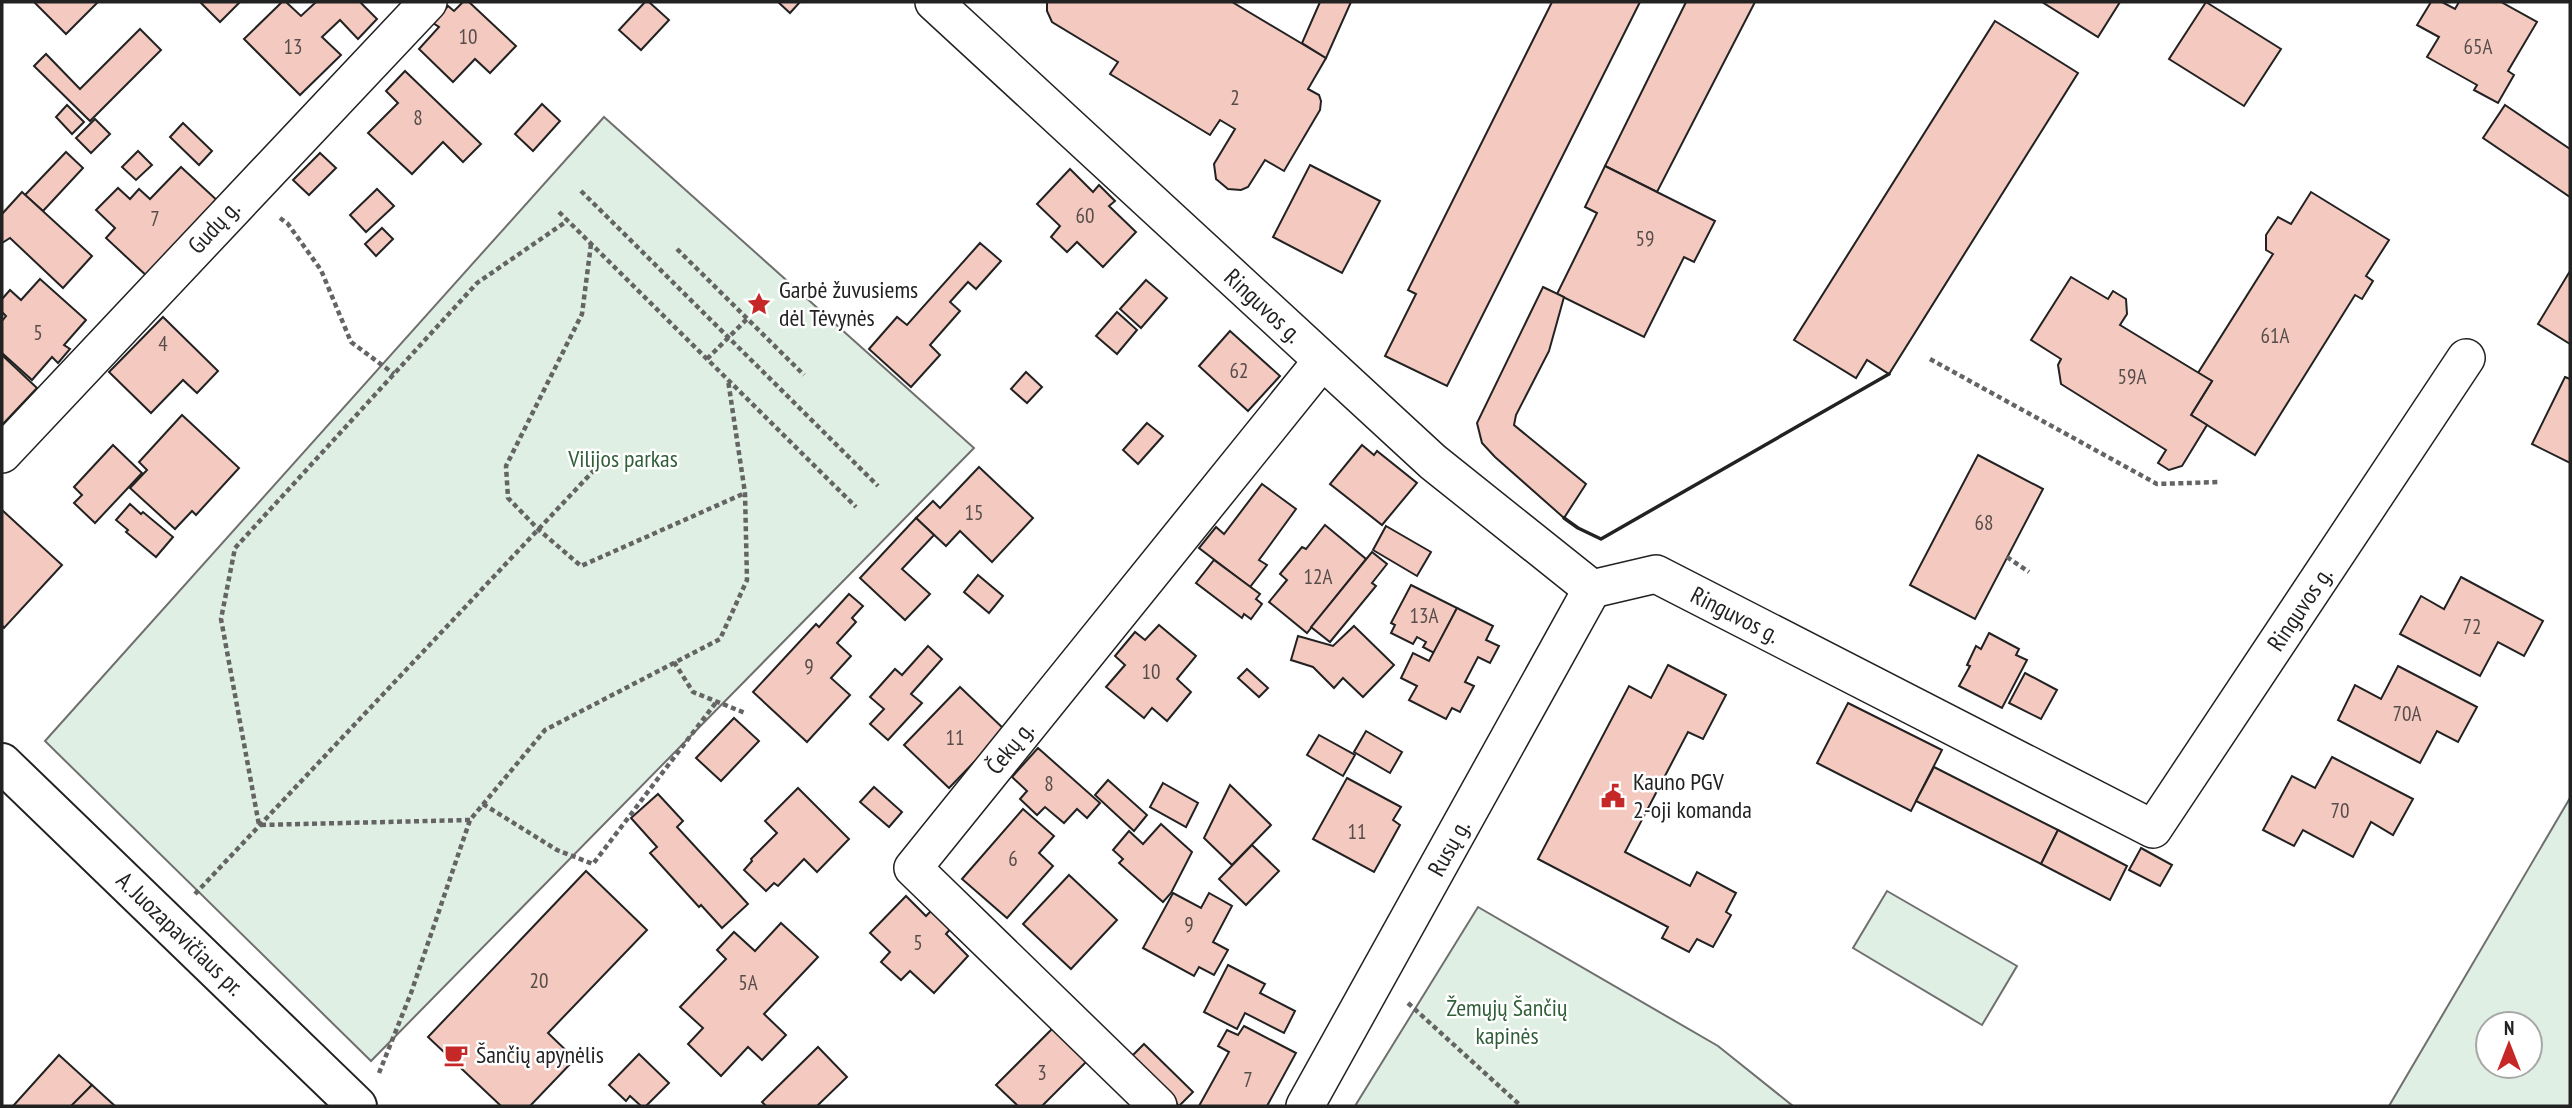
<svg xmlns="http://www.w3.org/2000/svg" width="2572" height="1108" viewBox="0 0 2572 1108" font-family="'PT Sans Narrow',sans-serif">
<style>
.green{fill:#e0efe3;stroke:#6f6f6f;stroke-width:2;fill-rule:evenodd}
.building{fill:#f3c9c0;stroke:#222;stroke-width:2}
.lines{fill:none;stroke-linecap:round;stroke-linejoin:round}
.street-casing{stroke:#222;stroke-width:40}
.secondary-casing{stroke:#222;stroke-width:42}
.path{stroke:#646464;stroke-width:4.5;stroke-dasharray:5 3.5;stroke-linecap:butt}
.street{stroke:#fff;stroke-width:37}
.secondary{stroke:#fff;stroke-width:38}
.wall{stroke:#222;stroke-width:3.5}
.labels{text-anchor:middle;stroke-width:5;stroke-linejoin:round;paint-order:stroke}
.number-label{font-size:21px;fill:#564c4a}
.street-label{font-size:24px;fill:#222;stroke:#fff}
.poi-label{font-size:24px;fill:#222;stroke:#fff;text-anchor:start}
.park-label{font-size:24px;fill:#2f5e38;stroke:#fff}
</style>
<rect width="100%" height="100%" fill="#fff"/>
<g class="green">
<polygon points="604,117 974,448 371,1061 45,741"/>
<path d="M2570 798V1106H2389ZM2488 1024H2530V1066H2488Z"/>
<polygon points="1887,891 2017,966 1982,1025 1853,948"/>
<polygon points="1478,907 1718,1046 1793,1106 1355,1106"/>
</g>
<g class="building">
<polygon points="34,2 98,2 66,34"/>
<polygon points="200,2 240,2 220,22"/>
<polygon points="282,2 286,2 301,16 316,2 360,2 377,19 358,39 340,20 322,37 341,55 300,95 244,39"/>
<polygon points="463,2 469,2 516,46 490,73 475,59 453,82 419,49 439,27 433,23 448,6 454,11"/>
<polygon points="645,2 649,2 669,20 641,50 619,30"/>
<polygon points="778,2 800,2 790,13"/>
<polygon points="1047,2 1232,2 1326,58 1308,89 1319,95 1321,101 1320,110 1284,171 1265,160 1248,187 1241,190 1228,189 1216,179 1214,164 1235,129 1220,120 1210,135 1110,74 1118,62 1052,22 1047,11"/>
<polygon points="1320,2 1351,2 1326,58 1302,43"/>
<polygon points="1552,2 1640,2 1447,386 1385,356 1416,294 1408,290"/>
<polygon points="1686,2 1755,2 1657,192 1605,166"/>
<polygon points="2042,2 2120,2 2098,37"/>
<polygon points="2206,2 2281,49 2244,106 2169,59"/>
<polygon points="2431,2 2442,2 2455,9 2459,2 2501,2 2537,22 2508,71 2514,75 2498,103 2474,90 2477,85 2427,57 2439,37 2417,25"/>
<polygon points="1995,21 2078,73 1889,374 1867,360 1856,378 1794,340"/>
<polygon points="140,29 161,50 90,121 34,66 46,54 80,89"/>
<polygon points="405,71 481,144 463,162 443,142 412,174 368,133 398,103 386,91"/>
<polygon points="542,104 560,121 533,151 515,134"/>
<polygon points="67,105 84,122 72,134 56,117"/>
<polygon points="2505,105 2570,149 2570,197 2483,138"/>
<polygon points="95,119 110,134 91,153 76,138"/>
<polygon points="183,123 212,151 199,165 170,137"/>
<polygon points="138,151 152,165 136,180 122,167"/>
<polygon points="66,152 83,168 43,211 25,195"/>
<polygon points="320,153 336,168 309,195 293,180"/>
<polygon points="1310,165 1380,201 1342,273 1273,237"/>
<polygon points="1605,166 1715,221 1694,262 1684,257 1644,337 1557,294 1597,213 1585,207"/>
<polygon points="181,167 220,203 149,278 106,238 115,228 96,210 118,188 130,199 139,189 150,199"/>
<polygon points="1070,169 1093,192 1099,185 1115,201 1109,206 1136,232 1103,267 1077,242 1067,252 1051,237 1060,226 1037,204"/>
<polygon points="377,189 394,206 366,232 350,215"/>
<polygon points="22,192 92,256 63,288 10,238 2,243 2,214"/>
<polygon points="2311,192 2389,240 2366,276 2373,281 2362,299 2355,295 2255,455 2191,415 2212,381 2198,373 2273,254 2266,250 2266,235 2278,217 2291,224"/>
<polygon points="382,228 393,239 376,256 365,244"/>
<polygon points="980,243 1001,261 976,289 968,282 950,302 960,311 930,345 940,355 911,387 869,349 897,317 907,325"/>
<polygon points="2570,271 2570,344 2538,324"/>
<polygon points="2071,277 2108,299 2113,291 2126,299 2127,314 2120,325 2212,381 2191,415 2207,425 2182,466 2169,470 2158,463 2166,450 2061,384 2058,365 2061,359 2031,340"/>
<polygon points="40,279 86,320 64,345 70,349 58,363 52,357 32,380 2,353 2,321 6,316 2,312 2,299 10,290 21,300"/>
<polygon points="1146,280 1167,298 1141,328 1120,309"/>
<polygon points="1543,287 1564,297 1549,351 1516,415 1514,425 1586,484 1564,518 1495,457 1482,443 1477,423"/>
<polygon points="1117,312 1137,330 1117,354 1096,336"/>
<polygon points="163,317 218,371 197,393 183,380 151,413 109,372"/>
<polygon points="1230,331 1280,376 1248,411 1199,366"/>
<polygon points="2,355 37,388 2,425"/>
<polygon points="1026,372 1042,387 1027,403 1011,389"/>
<polygon points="2565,377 2570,379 2570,463 2532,444"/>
<polygon points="182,415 239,468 196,515 192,511 175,529 130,488 147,470 139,462"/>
<polygon points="1147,423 1163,436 1138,464 1123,450"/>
<polygon points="113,445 142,473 95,523 74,503 82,495 74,487"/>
<polygon points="1362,445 1374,455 1377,451 1417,483 1382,525 1330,484"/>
<polygon points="1978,455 2043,489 1975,619 1910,585"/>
<polygon points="979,467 1033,518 992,562 960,531 946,546 916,518 933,501 940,508"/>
<polygon points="1262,484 1296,509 1259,560 1267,565 1250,587 1199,548 1216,527 1224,534"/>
<polygon points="130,504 141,514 143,512 173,537 156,557 126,532 128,530 116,520"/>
<polygon points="2,510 62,565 4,628 2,625"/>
<polygon points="916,518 934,535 902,569 930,594 905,620 860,578"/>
<polygon points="1325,525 1366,559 1307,633 1269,602 1287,580 1280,574 1302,547 1306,549"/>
<polygon points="1386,526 1431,552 1417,576 1373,550"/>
<polygon points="1372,552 1387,564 1372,583 1376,586 1330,642 1311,627"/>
<polygon points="1214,560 1260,594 1256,599 1262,604 1251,619 1244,614 1242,618 1196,583"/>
<polygon points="978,575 1003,596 989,613 964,592"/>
<polygon points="2461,577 2543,621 2524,656 2498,642 2480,676 2400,634 2421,596 2444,609"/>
<polygon points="1411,585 1457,608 1434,653 1423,647 1426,642 1417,637 1413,644 1391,633 1395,625 1391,623"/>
<polygon points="849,594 863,606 852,618 856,622 837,643 851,656 831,678 850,695 807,742 753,692 816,624 819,627"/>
<polygon points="1457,608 1493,626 1486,640 1499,646 1490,663 1478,657 1465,682 1474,686 1460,712 1452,708 1446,719 1409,700 1417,686 1401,678 1413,653 1429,661"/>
<polygon points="1159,625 1196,656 1177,679 1191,692 1167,721 1152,708 1144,718 1106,687 1125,665 1115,656 1135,632 1145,640"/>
<polygon points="1354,626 1394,665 1363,697 1343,678 1334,688 1313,667 1291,660 1298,636 1333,646"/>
<polygon points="1989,633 2019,649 2016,655 2027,660 2002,708 1959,686 1970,666 1967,665 1976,646 1981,649"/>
<polygon points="928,646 942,659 911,694 922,703 888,740 870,724 884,709 870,697 895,669 902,675"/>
<polygon points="1668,665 1726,695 1703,739 1688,732 1625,852 1690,886 1697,872 1736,893 1726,912 1731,915 1713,947 1697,939 1689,952 1662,938 1668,927 1538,859 1629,686 1651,698"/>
<polygon points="2398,666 2477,707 2458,742 2437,731 2420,763 2338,720 2355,685 2381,699"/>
<polygon points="1247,669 1268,688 1259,697 1238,678"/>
<polygon points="2025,673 2057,690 2041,719 2009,703"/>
<polygon points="960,687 1005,730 949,788 904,745"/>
<polygon points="1848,703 1942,750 1911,811 1817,763"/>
<polygon points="734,718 759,741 721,781 696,758"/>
<polygon points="1366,731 1402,752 1390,773 1354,752"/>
<polygon points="1319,735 1355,755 1343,776 1307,755"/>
<polygon points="1038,748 1100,803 1087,818 1077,809 1064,823 1045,807 1037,815 1020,799 1027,791 1012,777"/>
<polygon points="2332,757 2413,799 2393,835 2371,822 2353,857 2303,830 2294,846 2263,830 2292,776 2315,788"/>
<polygon points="1934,767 2058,830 2041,864 1916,801"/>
<polygon points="1347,778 1401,807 1393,820 1400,825 1374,872 1313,839"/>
<polygon points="1108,780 1147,815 1134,831 1095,795"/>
<polygon points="1163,783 1198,803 1186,827 1150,807"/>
<polygon points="1230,785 1271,825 1232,865 1204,838"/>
<polygon points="874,787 902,812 889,827 860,802"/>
<polygon points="798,788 849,839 817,872 804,859 778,886 774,883 766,891 744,870 752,861 751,859 777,833 765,821"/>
<polygon points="658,794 683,821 677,827 748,904 722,928 701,905 699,907 650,853 657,847 631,818"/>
<polygon points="1023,809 1054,836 1039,853 1053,866 1007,918 962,879"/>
<polygon points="1161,824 1192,852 1171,893 1163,902 1119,863 1123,859 1113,850 1129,831 1143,844"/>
<polygon points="2058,830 2127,866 2110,900 2041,864"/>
<polygon points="1252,845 1279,871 1246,905 1219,879"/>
<polygon points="2141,848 2172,865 2160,886 2129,870"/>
<polygon points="586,871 647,930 548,1033 575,1059 530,1106 501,1106 428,1037"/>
<polygon points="1069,875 1117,920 1071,969 1023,924"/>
<polygon points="1173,893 1201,908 1209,893 1232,906 1213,942 1228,950 1214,975 1199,967 1194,976 1143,948"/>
<polygon points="906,896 926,916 933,909 952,927 946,934 968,956 934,993 910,971 901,980 881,962 890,952 870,933"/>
<polygon points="781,923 818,957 764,1014 786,1035 762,1060 748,1047 721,1076 688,1044 703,1028 680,1007 726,959 717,950 734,932 755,951"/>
<polygon points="1228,965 1265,984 1260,993 1295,1011 1284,1033 1245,1013 1237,1029 1204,1012"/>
<polygon points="1244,1026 1296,1053 1267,1106 1199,1106 1229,1052 1218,1046 1227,1030 1238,1035"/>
<polygon points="1053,1028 1087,1061 1042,1106 1018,1106 996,1085"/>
<polygon points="1144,1044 1193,1092 1179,1106 1129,1059"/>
<polygon points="818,1047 847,1077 817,1106 766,1106 762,1102"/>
<polygon points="639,1054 669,1083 646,1106 641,1106 630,1096 626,1101 609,1085"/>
<polygon points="59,1055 92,1085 72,1106 13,1106"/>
<polygon points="92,1085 115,1106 71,1106"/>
</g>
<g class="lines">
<g class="street-casing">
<g id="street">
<polyline points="934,2 1433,462 1592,589"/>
<polyline points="2,454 428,2"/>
<polyline points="1592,589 1656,574 2153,829 2466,358"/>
<polyline points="1158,1106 913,868 1322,361"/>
<polyline points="1305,1106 1592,589"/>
</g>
</g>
<g class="secondary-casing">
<polyline id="secondary" points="2,763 357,1106"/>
</g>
<g class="path">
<polyline points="581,191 878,486"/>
<polyline points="559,212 856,507"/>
<polyline points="280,218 288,224 321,270 351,342 394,374"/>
<polyline points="591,244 582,314 506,466 508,498 539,530 581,566 745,493"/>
<polyline points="677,249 804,375"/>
<polyline points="707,359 747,319"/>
<polyline points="1930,359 2157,484 2220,482"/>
<polyline points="2007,557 2029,572"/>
<polyline points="674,662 693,692 745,713"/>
<polyline points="483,804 557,850 593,864 717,701"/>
<polyline points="470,820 259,825 221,619 235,548 477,283 567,221"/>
<polyline points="195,894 597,467"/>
<polyline points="1408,1003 1521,1106"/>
<polyline points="379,1073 411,993 470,820 545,730 720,639 747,580 745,493 728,380"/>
</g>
<use href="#street" class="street"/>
<use href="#secondary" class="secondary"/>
<polyline class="wall" points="1564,518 1578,528 1601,539 1889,374"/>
</g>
<defs>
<g id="sight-bare" transform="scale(1.89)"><path d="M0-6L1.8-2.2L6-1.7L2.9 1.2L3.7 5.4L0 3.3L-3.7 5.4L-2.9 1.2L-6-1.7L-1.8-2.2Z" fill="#c62828" stroke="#fff" stroke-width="2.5" paint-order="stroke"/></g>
<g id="civic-bare" transform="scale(1.89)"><path d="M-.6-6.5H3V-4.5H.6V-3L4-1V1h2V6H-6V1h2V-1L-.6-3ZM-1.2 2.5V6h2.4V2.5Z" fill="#c62828" stroke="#fff" stroke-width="2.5" paint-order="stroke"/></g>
<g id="cafe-bare" transform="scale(1.89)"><path d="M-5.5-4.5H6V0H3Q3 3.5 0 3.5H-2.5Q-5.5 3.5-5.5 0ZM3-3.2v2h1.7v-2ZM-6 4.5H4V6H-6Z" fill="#c62828" stroke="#fff" stroke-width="2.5" paint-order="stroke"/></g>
</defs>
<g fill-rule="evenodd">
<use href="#sight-bare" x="759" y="304"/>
<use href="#civic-bare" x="1613" y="796"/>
<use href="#cafe-bare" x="456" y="1055"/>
</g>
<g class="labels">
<g class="number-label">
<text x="468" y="44">10</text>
<text x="293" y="54">13</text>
<text x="2478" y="54">65A</text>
<text x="1235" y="105">2</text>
<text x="418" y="125">8</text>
<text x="1085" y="223">60</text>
<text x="155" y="226">7</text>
<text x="1645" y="246">59</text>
<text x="38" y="340">5</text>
<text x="2275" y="343">61A</text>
<text x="163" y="351">4</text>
<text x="1239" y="378">62</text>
<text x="2132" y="384">59A</text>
<text x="974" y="520">15</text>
<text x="1984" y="530">68</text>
<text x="1318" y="584">12A</text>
<text x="1424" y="623">13A</text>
<text x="2472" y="634">72</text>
<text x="809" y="674">9</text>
<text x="1151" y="679">10</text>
<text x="2407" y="721">70A</text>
<text x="955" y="745">11</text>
<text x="1049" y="791">8</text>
<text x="2340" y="818">70</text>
<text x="1357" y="839">11</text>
<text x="1013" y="866">6</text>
<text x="1189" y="932">9</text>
<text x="918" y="950">5</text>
<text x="539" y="988">20</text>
<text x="748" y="990">5A</text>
<text x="1042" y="1080">3</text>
<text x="1248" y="1087">7</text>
</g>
<g class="street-label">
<text transform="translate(214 227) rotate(-47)" y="8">Gudų g.</text>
<text transform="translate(1263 306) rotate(43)" y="8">Ringuvos g.</text>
<text transform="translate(2300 609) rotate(-56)" y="8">Ringuvos g.</text>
<text transform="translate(1735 615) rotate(27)" y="8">Ringuvos g.</text>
<text transform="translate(1010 748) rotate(-51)" y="8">Čekų g.</text>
<text transform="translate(1449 848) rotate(-61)" y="8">Rusų g.</text>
<text transform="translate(180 934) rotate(44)" y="8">A. Juozapavičiaus pr.</text>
</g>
<g class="poi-label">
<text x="779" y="298">Garbė žuvusiems<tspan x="779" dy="28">dėl Tėvynės</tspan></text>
<text x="1633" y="790">Kauno PGV<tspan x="1633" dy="28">2-oji komanda</tspan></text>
<text x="476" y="1063">Šančių apynėlis</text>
</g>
<g class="park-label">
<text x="623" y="467">Vilijos parkas</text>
<text x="1507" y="1016">Žemųjų Šančių<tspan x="1507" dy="28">kapinės</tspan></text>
</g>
</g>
<rect width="2572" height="1108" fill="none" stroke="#222222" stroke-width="7"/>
<g transform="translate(2509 1045)"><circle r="33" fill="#ffffff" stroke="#a7a7a7" stroke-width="2"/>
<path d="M0-5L12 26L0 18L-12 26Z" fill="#c62828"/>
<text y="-10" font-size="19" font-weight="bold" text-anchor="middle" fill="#222222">N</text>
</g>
</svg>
